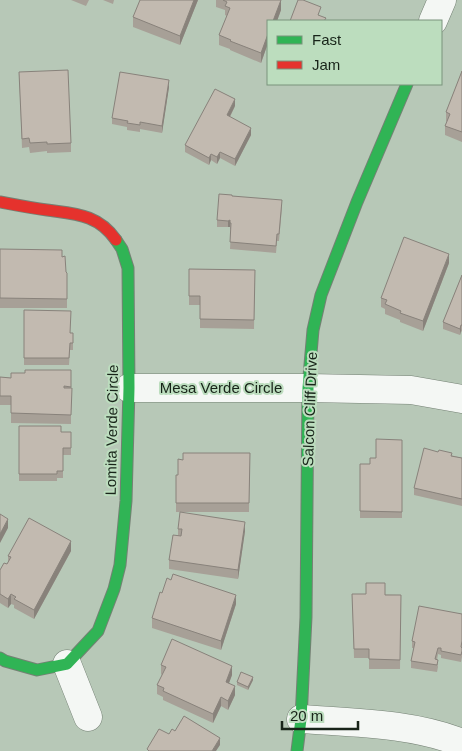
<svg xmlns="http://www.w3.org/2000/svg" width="462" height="751" viewBox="0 0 462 751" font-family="Arial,sans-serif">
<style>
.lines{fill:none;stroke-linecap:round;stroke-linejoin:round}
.street-casing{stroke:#748174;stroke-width:29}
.fast-casing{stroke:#748174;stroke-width:13}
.jam-casing{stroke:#748174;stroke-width:13}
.street{stroke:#f4f7f4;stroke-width:28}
.fast{stroke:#30b455;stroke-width:11}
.jam{stroke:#e5322d;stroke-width:11}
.wall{fill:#a7a097}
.shaded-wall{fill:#88827b}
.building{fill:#c2bab0;stroke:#88827b}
.labels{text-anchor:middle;stroke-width:4;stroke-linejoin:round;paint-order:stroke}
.street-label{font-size:15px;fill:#182419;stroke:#bcddbe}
</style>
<rect width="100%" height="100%" fill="#b7c8b7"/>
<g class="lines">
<g class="street-casing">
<g id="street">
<polyline points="433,21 442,0"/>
<polyline points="129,388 308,388 411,390 462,399"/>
<polyline points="67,664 88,717"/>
<path d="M301 719C355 723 411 723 462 743"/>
</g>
</g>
<g class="fast-casing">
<g id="fast">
<polyline points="0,658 5,661 37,670 67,664 98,631 114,589 120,565 126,501 129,388 128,268 122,249 116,240"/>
<polyline points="297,751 301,719 306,617 308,388 313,330 321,295 357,202 407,84"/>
</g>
</g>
<g class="jam-casing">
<path id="jam" d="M0 202C16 205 31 208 47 210 75 214 98 214 116 240"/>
</g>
<use href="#street" class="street"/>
<use href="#fast" class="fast"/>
<use href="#jam" class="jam"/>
</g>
<g class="wall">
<polygon points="71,0 89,0 86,6"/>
<polygon points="103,0 114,0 113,4"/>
<polygon points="198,0 180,45 133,27 133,17"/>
<polygon points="216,0 280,0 281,10 277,21 268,21 268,43 261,63 230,50 230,49 219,45 219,35 227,16 225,15 225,10 216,7"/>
<polygon points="462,71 462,142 445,135 445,126 447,122 446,121 446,112"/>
<polygon points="19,72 71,143 71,152 47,153 47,151 30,153 29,147 22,148"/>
<polygon points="169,87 162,133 140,129 140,132 127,130 127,127 112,124 112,118"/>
<polygon points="235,106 230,117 251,135 235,166 220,158 217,164 211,160 209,165 185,152 185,145"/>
<polygon points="232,196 282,207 279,241 277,241 276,253 230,249 231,229 230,229 230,227 217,227 217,220"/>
<polygon points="0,249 62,257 66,272 67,273 67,308 0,308"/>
<polygon points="449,263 423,331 400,322 400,320 385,314 385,309 381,307 381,298"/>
<polygon points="189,269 255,270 254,329 200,328 200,305 189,305"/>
<polygon points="462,275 462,332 461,331 460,335 443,329 443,322"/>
<polygon points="24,310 71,333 73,333 73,350 70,350 69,365 24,365"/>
<polygon points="71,370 71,424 11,423 11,405 0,405 0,377 11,378 25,373"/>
<polygon points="19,426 61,432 71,432 71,455 63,455 63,478 57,478 57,481 19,481"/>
<polygon points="402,440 402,518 360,518 360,464 370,464 376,458"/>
<polygon points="438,452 462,458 462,506 414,495 414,488"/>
<polygon points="250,453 249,512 176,512 176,475 178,475 183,460"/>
<polygon points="178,529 245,531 238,579 169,569 169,560 178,536"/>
<polygon points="71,551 34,619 14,608 14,605 11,604 8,608 0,603 0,570 7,564 8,562 8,556"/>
<polygon points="162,593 236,604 221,650 152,628 152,618"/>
<polygon points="352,594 401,595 400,669 369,669 369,658 354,658"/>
<polygon points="462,614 462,657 461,662 441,658 441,655 438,654 437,660 438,667 437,672 411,668 411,661 414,648 412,648 412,641"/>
<polygon points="161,665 232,675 229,683 235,695 228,710 221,706 213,723 163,700 163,697 157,694 157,685 162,675 161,674"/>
<polygon points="253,680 248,690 237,685 237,682"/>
</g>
<g class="shaded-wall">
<polygon points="194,0 198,0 180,45 180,36"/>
<polygon points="281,0 281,10 277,21 273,21"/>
<polygon points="268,34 268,43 261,63 261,53"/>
<polygon points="169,80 169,87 162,133 162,126"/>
<polygon points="235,99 235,106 227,122 227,115"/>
<polygon points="251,128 251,135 235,166 235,159"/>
<polygon points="220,152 220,158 217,164 217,157"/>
<polygon points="211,154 211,160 209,165 209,158"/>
<polygon points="230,220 230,227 228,227 228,221"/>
<polygon points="449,254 449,263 423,331 423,321"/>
<polygon points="461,325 461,331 460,335 460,329"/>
<polygon points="8,519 8,528 0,543 0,534"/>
<polygon points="245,522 245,531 238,579 238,570"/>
<polygon points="71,541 71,551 34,619 34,610"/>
<polygon points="11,594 11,604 8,608 8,599"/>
<polygon points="236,595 236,604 221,650 221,641"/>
<polygon points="232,666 232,675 226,691 226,682"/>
<polygon points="253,677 253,680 248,690 248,687"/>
<polygon points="235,686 235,695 228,710 228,701"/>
<polygon points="221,697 221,706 213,723 213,714"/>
<polygon points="220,738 220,745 216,751 212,751"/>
</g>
<g class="building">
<polygon points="140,0 194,0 180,36 133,17"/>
<polygon points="223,0 281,0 273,21 268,21 268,34 261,53 230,41 231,40 219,35 230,8 225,6 227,2"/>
<polygon points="298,0 303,0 321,7 318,15 326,18 324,21 290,21"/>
<polygon points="68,70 71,143 47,144 47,142 30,143 29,138 22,139 19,72"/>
<polygon points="462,71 462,132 445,126 450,114 446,112"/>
<polygon points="120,72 169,80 162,126 140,122 140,125 127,123 128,121 112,118"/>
<polygon points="215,89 235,99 227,115 251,128 235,159 220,152 217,157 211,154 209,158 185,145"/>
<polygon points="219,194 232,195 232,196 282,200 279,234 277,234 276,246 230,242 231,223 230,223 230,220 228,221 217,220"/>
<polygon points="404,237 449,254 423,321 400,313 401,311 385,304 387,300 381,298"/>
<polygon points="0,249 62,250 62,257 65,256 66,272 67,273 67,299 0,298"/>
<polygon points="189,269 255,270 254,320 200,319 200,296 189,296"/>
<polygon points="462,275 462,325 461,325 460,329 443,322"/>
<polygon points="24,310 71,311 70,333 73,333 73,343 70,343 69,358 24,358"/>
<polygon points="25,370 71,370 71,387 64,386 64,388 72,388 71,415 11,413 11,396 0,396 0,377 11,378 11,373 25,373"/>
<polygon points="19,426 61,426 61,432 71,432 71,448 63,448 63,471 57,471 57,474 19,474"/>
<polygon points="376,439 402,440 402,512 360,511 360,464 370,464 370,458 376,458"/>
<polygon points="424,448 438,452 439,450 452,453 451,456 462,458 462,499 414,488"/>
<polygon points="183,453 250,453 249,503 176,503 176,475 178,475 178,459 183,460"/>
<polygon points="180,512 245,522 238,570 169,560 173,535 181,536 182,529 178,529"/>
<polygon points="0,514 8,519 0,534"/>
<polygon points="29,518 71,541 34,610 14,599 16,597 11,594 8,599 0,594 0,570 4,563 7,564 11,557 8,556"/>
<polygon points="173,574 236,595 221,641 152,618 160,592 162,593 167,578 171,580"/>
<polygon points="366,583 385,583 385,595 401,595 400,660 369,659 369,649 354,649 352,594 366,594"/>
<polygon points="419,606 462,614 462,641 461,647 462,648 462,651 461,655 441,651 441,648 438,648 435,659 438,660 437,665 411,661 415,642 412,641"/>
<polygon points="172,639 232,666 226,682 235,686 228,701 221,697 213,714 163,691 164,688 157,685 166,667 161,665"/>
<polygon points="241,672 253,677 248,687 237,682"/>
<polygon points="184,716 220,738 212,751 149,751 147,749 159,729 169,734 172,729 175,731"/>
</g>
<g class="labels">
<g class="street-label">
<text x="221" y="393">Mesa Verde Circle</text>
<text transform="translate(310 409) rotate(-88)" y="5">Salcon Cliff Drive</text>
<text transform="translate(112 430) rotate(-89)" y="5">Lomita Verde Circle</text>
</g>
</g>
<rect x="267" y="20" width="175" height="65" fill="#bcddbe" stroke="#7a937c"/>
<rect x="277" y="36" width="25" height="8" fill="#30b455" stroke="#7a937c"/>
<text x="312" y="45" font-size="15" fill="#182419">Fast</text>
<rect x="277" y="61" width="25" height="8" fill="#e5322d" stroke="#7a937c"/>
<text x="312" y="70" font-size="15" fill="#182419">Jam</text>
<path d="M282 721v8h76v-8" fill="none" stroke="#182419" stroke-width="2.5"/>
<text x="290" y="721" font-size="15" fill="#182419" stroke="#bcddbe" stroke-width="4" paint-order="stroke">20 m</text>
</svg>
